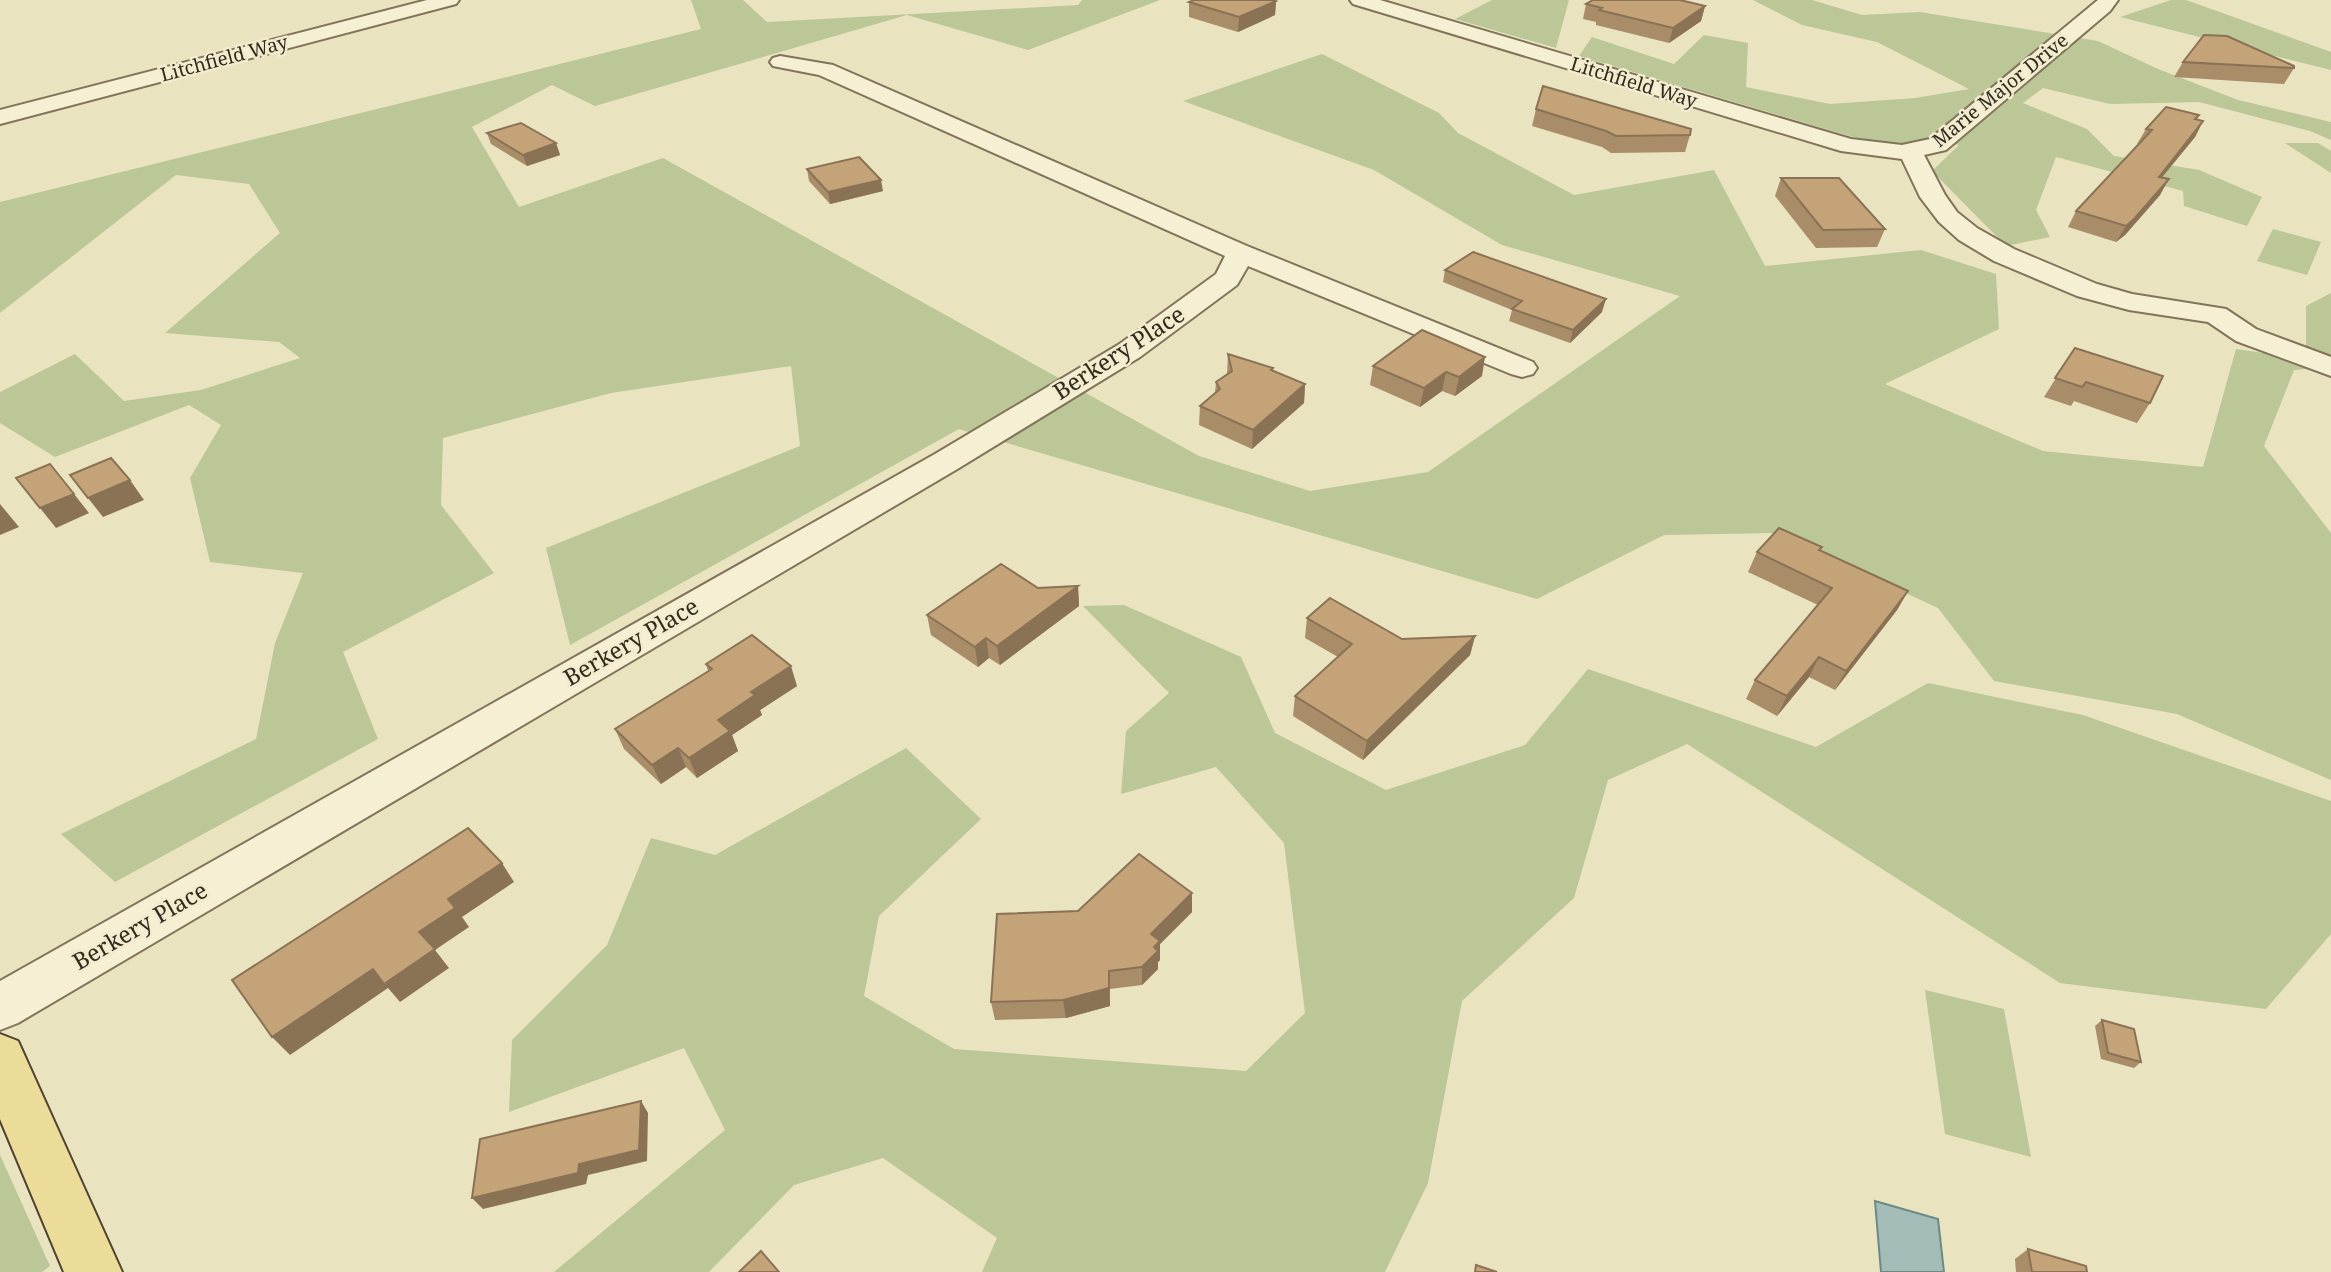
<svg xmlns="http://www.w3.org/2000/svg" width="2331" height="1272" viewBox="0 0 2331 1272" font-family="'Noto Serif',serif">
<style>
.green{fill:#bbc796}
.water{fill:#a3bcb8;stroke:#6b8986;stroke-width:2}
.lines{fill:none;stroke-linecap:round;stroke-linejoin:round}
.minor-casing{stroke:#81745a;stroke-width:4}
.major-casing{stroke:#4f422e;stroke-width:4}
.minor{fill:#f5f0d3;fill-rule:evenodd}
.major{fill:#ebdc9a;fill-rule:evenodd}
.wall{fill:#a98c68}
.shaded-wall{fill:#8a7255}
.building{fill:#c5a379;stroke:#8a7255;stroke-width:2}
.labels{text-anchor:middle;stroke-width:5;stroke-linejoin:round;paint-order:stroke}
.far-street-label{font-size:19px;fill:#322a1d;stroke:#f2eccf}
.street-label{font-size:23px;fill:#322a1d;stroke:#f2eccf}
</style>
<rect width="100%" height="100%" fill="#eae3c0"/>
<g class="green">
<polygon points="691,0 743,0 767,22 1078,5 1082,0 1160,0 1028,50 907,15 595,106 552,85 472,127 519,207 663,158 1199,456 1310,491 1428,472 1680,296 1502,245 1374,170 1183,101 1322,54 1439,113 1458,133 1574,195 1714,170 1765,266 1921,250 1996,274 1999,329 1885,384 2043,451 2203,467 2236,349 2306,359 2306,306 2331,293 2331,367 2294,370 2264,446 2331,533 2331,780 2177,714 1994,681 1938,608 1776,533 1664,535 1537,599 959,429 570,645 546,548 800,446 791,366 611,393 443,438 441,505 494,573 343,652 378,739 115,882 61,834 256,739 275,643 303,573 210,562 190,478 221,425 189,405 55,457 0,423 0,392 75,354 124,401 201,390 300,358 279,342 165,333 280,233 249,184 176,175 0,313 0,202 701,29"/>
<polygon points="1492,0 1569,0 1556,48 1455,19"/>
<polygon points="1753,0 1812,0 1862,15 1920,12 2098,41 2158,69 2238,100 2331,122 2331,140 2310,131 2199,102 2110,104 2043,88 2023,103 2087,129 2114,156 2199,170 2262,197 2247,226 2184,206 2183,191 2056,157 2036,210 2050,237 2006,246 1932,171 1959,145 1926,139 1887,147 1579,56 1592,37 1674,64 1704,35 1748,43 1746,87 1830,104 1915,98 1969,89 1877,42 1802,25"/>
<polygon points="2171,0 2186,0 2331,52 2331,70 2120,17"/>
<polygon points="2285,143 2318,143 2331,151 2331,173"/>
<polygon points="2273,229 2321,242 2307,275 2257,261"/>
<polygon points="1124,605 1241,657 1275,733 1386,790 1525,745 1588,669 1816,747 1928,683 2083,715 2331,801 2331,934 2266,1009 2060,983 1687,744 1608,780 1574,898 1462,1001 1428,1183 1385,1272 982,1272 997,1238 883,1158 794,1185 709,1272 554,1272 725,1130 684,1048 509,1112 512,1040 607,945 651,838 715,855 906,748 981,819 879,916 864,996 954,1049 1246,1071 1305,1013 1284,843 1216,767 1121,794 1126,731 1169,693 1083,606"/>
<polygon points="1925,990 2004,1009 2031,1157 1945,1134"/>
<polygon points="0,1155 50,1266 42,1272 0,1272"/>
</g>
<polygon class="water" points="1875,1201 1938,1219 1944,1272 1881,1272"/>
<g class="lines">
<g class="minor-casing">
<g id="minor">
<polygon points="427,0 459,0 456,4 0,124 0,110"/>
<polygon points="1350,0 1380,0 1851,139 1902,145 1930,139 2098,0 2118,0 2110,11 1946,150 1924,155 1945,195 1957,212 1977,228 2014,249 2097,284 2132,294 2226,309 2256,329 2331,357 2331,376 2236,341 2208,322 2129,310 2077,296 1994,261 1959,240 1939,222 1920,197 1902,159 1841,151 1353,4"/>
<polygon points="780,56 833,65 1247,246 1533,362 1537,368 1533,374 1522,377 1511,374 1248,266 1237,285 1140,357 959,468 18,1023 0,1030 0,981 935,454 1118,345 1216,274 1225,256 819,75 773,66 770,62 773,58"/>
</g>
</g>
<g class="major-casing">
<polygon id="major" points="0,1034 18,1041 122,1272 64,1272 0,1119"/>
</g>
<use href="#minor" class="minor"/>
<use href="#major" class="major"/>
</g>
<g class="wall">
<polygon points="1276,1 1275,15 1238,32 1189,17 1189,2"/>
<polygon points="1586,4 1705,6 1701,21 1669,43 1596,25 1596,22 1583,19"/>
<polygon points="2183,62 2294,68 2284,84 2174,77"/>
<polygon points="1536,109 1690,135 1685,152 1611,153 1602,147 1532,126"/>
<polygon points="2199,115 2196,120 2203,121 2195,137 2162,177 2160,195 2125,235 2116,242 2068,227 2076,211 2139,144 2137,144 2146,129"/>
<polygon points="487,133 556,143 560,155 527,166 491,144"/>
<polygon points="807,169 883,191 830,204 809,181"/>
<polygon points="1781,178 1885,229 1877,247 1816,248 1775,196"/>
<polygon points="1445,270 1602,312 1570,343 1509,321 1512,310 1443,282"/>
<polygon points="1422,330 1482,376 1455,396 1442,391 1420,407 1370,385 1373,366"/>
<polygon points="2075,348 2150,403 2137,423 2074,401 2071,406 2044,397"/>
<polygon points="1228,354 1273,368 1273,371 1305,384 1304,403 1252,449 1199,425 1200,406 1215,393 1216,382 1227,374"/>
<polygon points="1822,547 1820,550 1908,591 1897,610 1835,690 1809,677 1777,716 1746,699 1755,680 1818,605 1748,572 1757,552"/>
<polygon points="1078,586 1079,606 1000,665 989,658 978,667 931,635 927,615 1038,588"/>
<polygon points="1307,618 1402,639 1475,636 1470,655 1363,760 1293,716 1295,696 1338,657 1305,638"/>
<polygon points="706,664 797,686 760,710 762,715 732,735 738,751 697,778 686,767 661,784 624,749 615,729 708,671"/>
<polygon points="1192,893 1192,912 1160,944 1160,960 1158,962 1158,969 1142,985 1110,989 1110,1006 1066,1018 995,1020 991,1002 1078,911"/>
<polygon points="2102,1020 2141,1062 2134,1068 2101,1059 2095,1026"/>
<polygon points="2028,1249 2087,1272 2016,1272 2015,1259"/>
</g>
<g class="shaded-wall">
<polygon points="1276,1 1275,15 1238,32 1239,17"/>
<polygon points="1705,6 1701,21 1669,43 1673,28"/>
<polygon points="2203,121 2195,137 2150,192 2159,177"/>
<polygon points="556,143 560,155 527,166 523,155"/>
<polygon points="2169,179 2160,195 2125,235 2116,242 2126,226"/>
<polygon points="881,180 883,191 830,204 828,192"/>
<polygon points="1606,299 1602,312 1570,343 1573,330"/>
<polygon points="1485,357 1482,376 1455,396 1459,377"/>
<polygon points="1446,372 1442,391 1420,407 1424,388"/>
<polygon points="1305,384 1304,403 1252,449 1253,430"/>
<polygon points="130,480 144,500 103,517 88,498"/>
<polygon points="74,494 89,513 56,528 40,508"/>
<polygon points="0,504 19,527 0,535"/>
<polygon points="1078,586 1079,606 1000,665 997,646"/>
<polygon points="1908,591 1897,610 1835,690 1846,671"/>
<polygon points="1475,636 1470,655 1363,760 1367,741"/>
<polygon points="986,638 989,658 978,667 975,647"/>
<polygon points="1819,657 1809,677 1777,716 1787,696"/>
<polygon points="791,666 797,686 760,710 762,715 732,735 738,751 697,778 689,758 718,720 751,692"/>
<polygon points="678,748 686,767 661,784 652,765"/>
<polygon points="502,863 514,882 462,917 469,927 435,950 449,968 400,1002 388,988 290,1055 272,1037 373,969 419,932 448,899"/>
<polygon points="1192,893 1192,912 1160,944 1160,960 1158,962 1158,969 1142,985 1142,967 1151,934"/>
<polygon points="1109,971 1110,1006 1066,1018 1063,1000"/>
<polygon points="641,1101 648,1113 647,1161 588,1175 586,1184 483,1209 472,1198 579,1164"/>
</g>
<g class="building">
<polygon points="1194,0 1274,0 1276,1 1239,17 1189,2"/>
<polygon points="1593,0 1680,0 1705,6 1673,28 1599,10 1602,8 1586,4"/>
<polygon points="2204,35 2227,36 2294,66 2294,68 2183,62"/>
<polygon points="1543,86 1691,129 1690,135 1616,136 1606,131 1536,109"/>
<polygon points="2166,107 2199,115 2195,119 2203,121 2159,177 2169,179 2134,219 2126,226 2076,211 2152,130 2146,129"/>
<polygon points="521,123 556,143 523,155 487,133"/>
<polygon points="859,157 881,180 828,192 807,169"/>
<polygon points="1781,178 1839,178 1885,229 1823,230"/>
<polygon points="1473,252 1606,299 1573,330 1512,309 1522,301 1445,270"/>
<polygon points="1422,330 1485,357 1459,377 1446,372 1424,388 1373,366"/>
<polygon points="2075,348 2163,376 2150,403 2086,382 2082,387 2055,378"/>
<polygon points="1228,354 1273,368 1271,370 1305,384 1253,430 1200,406 1220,389 1216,382 1232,371"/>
<polygon points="111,458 130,480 88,498 70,475"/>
<polygon points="50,464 74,494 40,508 16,478"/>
<polygon points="1779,528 1822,547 1819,550 1908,591 1846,671 1819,657 1787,696 1755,680 1832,588 1757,552"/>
<polygon points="1001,564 1038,588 1078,586 997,646 986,638 975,647 927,615"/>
<polygon points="1330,598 1402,639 1475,636 1367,741 1295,696 1352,644 1307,618"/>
<polygon points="752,635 791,666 751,692 755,695 718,720 730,731 689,758 678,748 652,765 615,729 712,669 706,664"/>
<polygon points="468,828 502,863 448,899 455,908 419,932 435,949 384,984 373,969 272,1037 232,980"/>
<polygon points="1139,854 1192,893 1151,934 1160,941 1154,947 1158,951 1142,967 1109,971 1109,988 1063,1000 991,1002 997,914 1078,911"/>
<polygon points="2102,1020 2134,1029 2141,1062 2108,1053"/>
<polygon points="641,1101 639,1150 579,1164 578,1173 472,1198 480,1139"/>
<polygon points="2028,1249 2086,1266 2087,1272 2032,1272"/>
<polygon points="761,1251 779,1272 739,1272"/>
<polygon points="1476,1265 1497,1272 1475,1272"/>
</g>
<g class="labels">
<g class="far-street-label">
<text transform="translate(224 58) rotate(-15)" y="7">Litchfield Way</text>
<text transform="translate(1634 82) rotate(17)" y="7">Litchfield Way</text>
<text transform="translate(2000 90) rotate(-39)" y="7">Marie Major Drive</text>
</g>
<g class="street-label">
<text transform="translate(1119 353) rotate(-33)" y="8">Berkery Place</text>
<text transform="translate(631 642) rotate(-30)" y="8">Berkery Place</text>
<text transform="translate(140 926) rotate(-30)" y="8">Berkery Place</text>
</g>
</g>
</svg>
